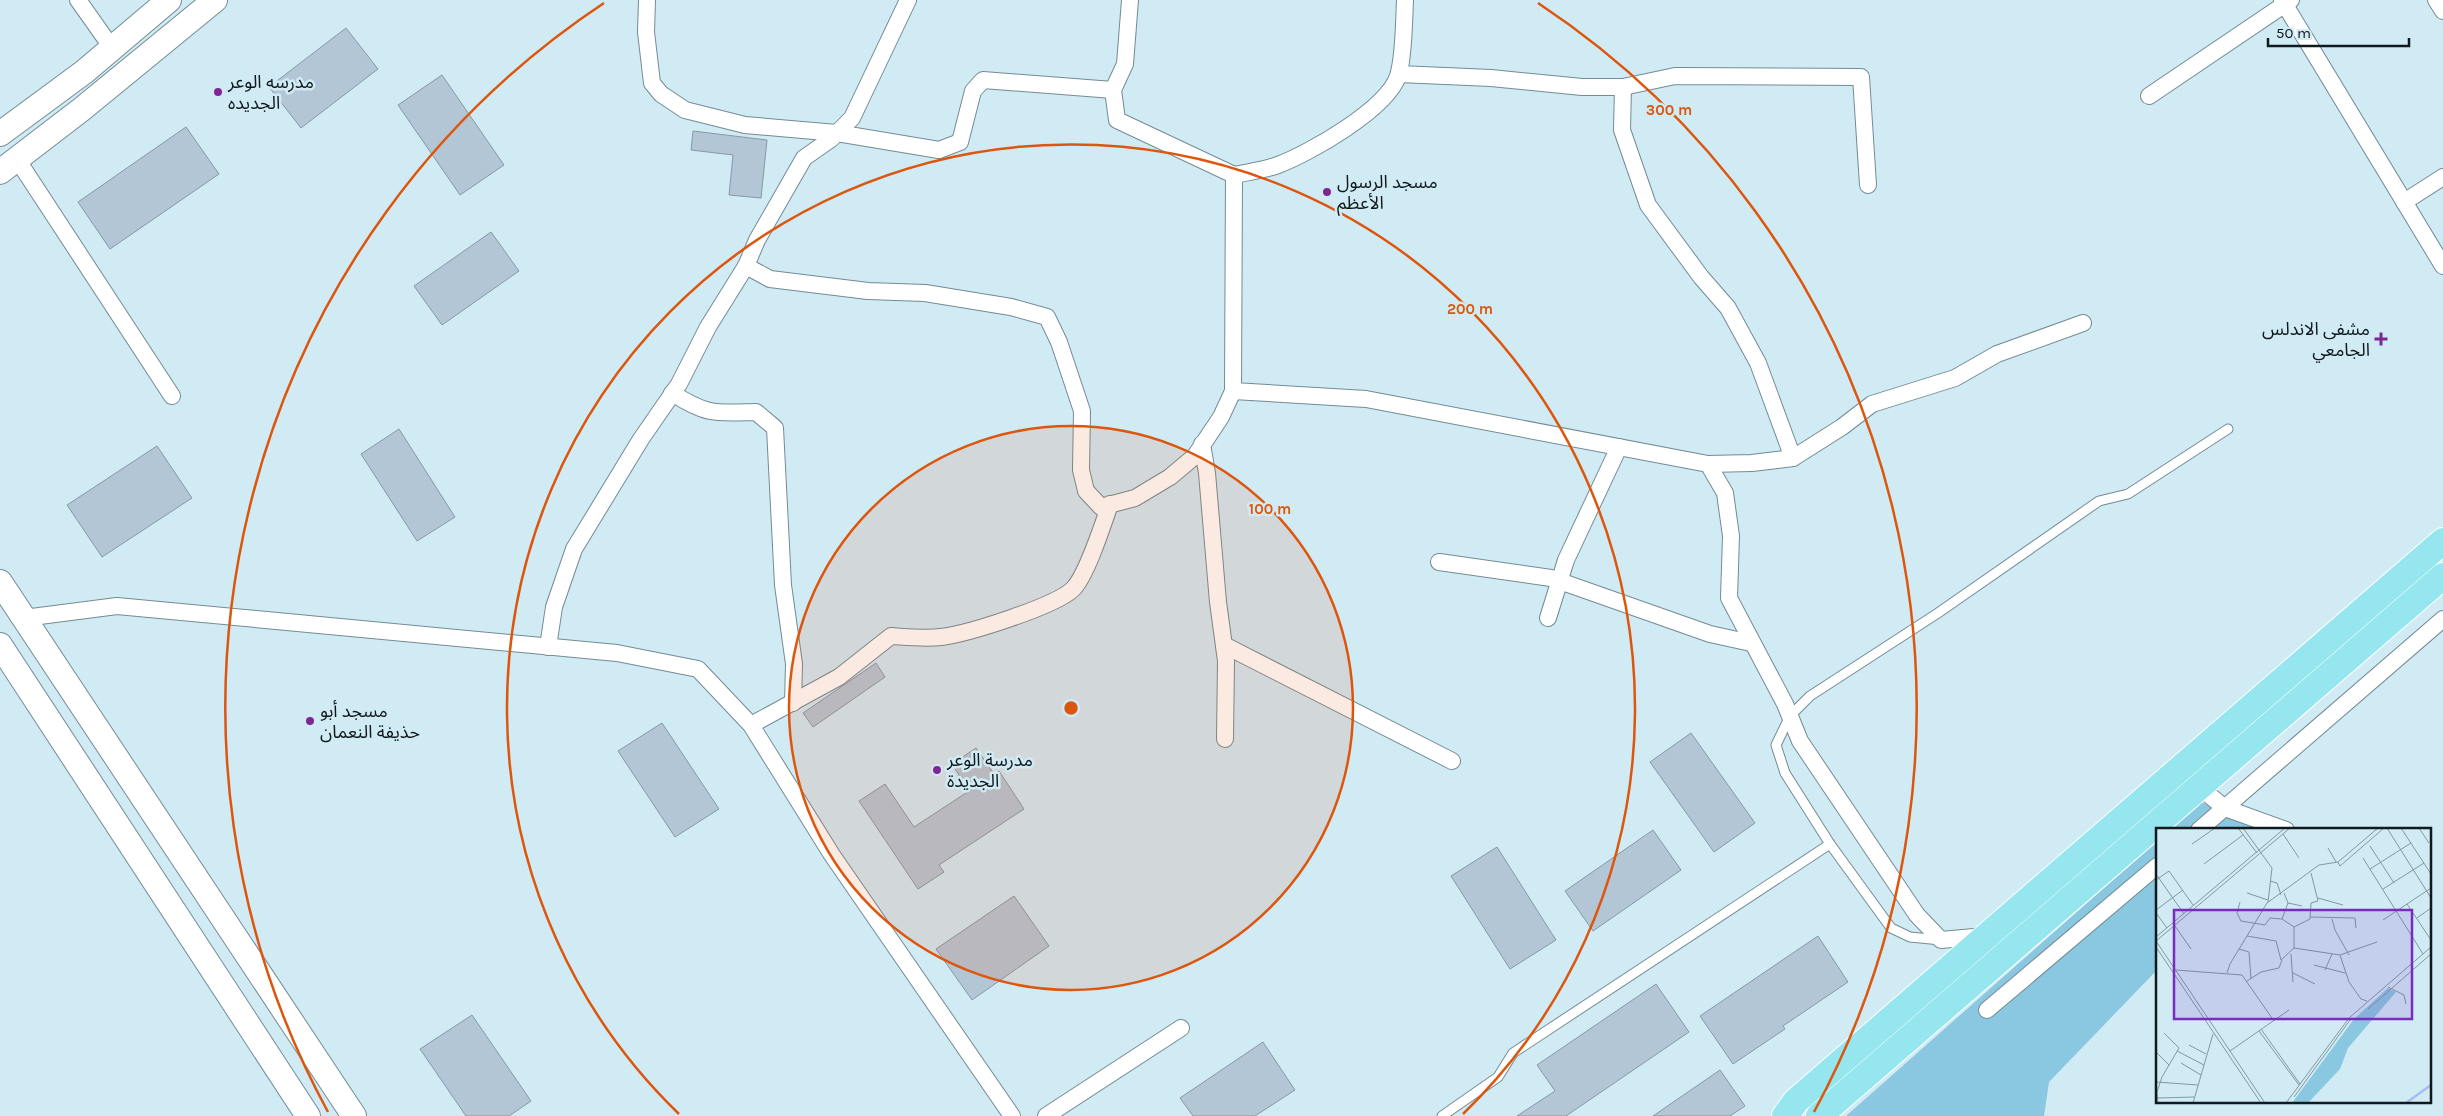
<svg xmlns="http://www.w3.org/2000/svg" width="2443" height="1116" viewBox="0 0 2443 1116" font-family="Karla,'Noto Sans Arabic',sans-serif">
<style>
.green{fill:#89c8e0}
.building{fill:#b3c6d6;stroke:#8698a7}
.lines{fill:none;stroke-linecap:round;stroke-linejoin:round}
.lane-casing{stroke:#738b94;stroke-width:11}
.street-casing{stroke:#738b94;stroke-width:18}
.secondary-casing{stroke:#738b94;stroke-width:26}
.primary-casing{stroke:#fff;stroke-width:28}
.lane{stroke:#fff;stroke-width:9}
.street{stroke:#fff;stroke-width:16}
.secondary{stroke:#fff;stroke-width:24}
.primary{stroke:#95e6ee;stroke-width:26}
.ring{fill:none;stroke:#dd560d;stroke-width:2.5}
.poi-dot{fill:#802694;stroke:#d1ebf5;stroke-width:2}
.labels{text-anchor:middle;stroke-width:5;stroke-linejoin:round;paint-order:stroke}
.poi-label{font-size:18px;fill:#10191d;stroke:#d1ebf5;text-anchor:start}
.inset-river{fill:none;stroke:#a2bef0;stroke-width:2.5}
.inset-road{fill:none;stroke:#84979f;stroke-width:1}
.view{fill:#7b2cbf;fill-opacity:0.15;stroke:#7b2cbf;stroke-width:2.5}
.inset-edge{fill:none;stroke:#10191d;stroke-width:2.5}
.centre{fill:#dd560d;stroke:#d1ebf5;stroke-width:2.5}
.ring-label{font-size:15px;text-anchor:middle;font-weight:bold;fill:#dd560d;stroke:#d1ebf5;stroke-width:5;stroke-linejoin:round;paint-order:stroke}
</style>
<rect width="100%" height="100%" fill="#d1ebf5"/>
<g class="green">
<polygon points="2201,802 2261,830 2169,830"/>
<polygon points="2157,841 2157,970 2049,1082 2044,1116 1846,1116"/>
</g>
<g class="building">
<polygon points="346,28 378,69 301,128 269,87"/>
<polygon points="442,75 504,165 460,195 398,105"/>
<polygon points="186,127 219,174 110,249 78,202"/>
<polygon points="693,131 767,140 761,198 729,195 733,155 691,150"/>
<polygon points="491,232 519,271 442,325 414,286"/>
<polygon points="399,429 455,517 417,541 361,454"/>
<polygon points="157,446 192,498 102,557 67,505"/>
<polygon points="876,663 885,677 813,727 803,713"/>
<polygon points="662,723 719,809 675,837 618,751"/>
<polygon points="1691,733 1755,823 1714,852 1650,762"/>
<polygon points="976,748 994,774 999,771 1024,809 939,865 944,872 918,889 859,801 885,784 914,827 969,791 952,764"/>
<polygon points="1653,830 1681,870 1593,931 1565,891"/>
<polygon points="1497,847 1556,940 1510,969 1451,876"/>
<polygon points="1014,896 1049,946 972,1000 936,949"/>
<polygon points="1818,936 1848,982 1783,1026 1785,1029 1733,1064 1700,1016"/>
<polygon points="1656,984 1689,1032 1566,1116 1517,1116 1555,1091 1537,1065"/>
<polygon points="472,1015 531,1101 509,1116 466,1116 420,1049"/>
<polygon points="1263,1042 1295,1090 1255,1116 1193,1116 1180,1098"/>
<polygon points="1720,1070 1745,1106 1730,1116 1653,1116"/>
</g>
<g class="lines">
<g class="lane-casing">
<g id="lane">
<polyline points="1941,940 1910,937 1891,928 1830,844 1785,773 1776,745 1790,716 1810,696 1938,613 2099,501 2128,494 2228,429"/>
<polyline points="1442,1116 1498,1077 1513,1053 1830,844"/>
</g>
</g>
<g class="street-casing">
<g id="street">
<polyline points="78,0 112,48"/>
<polyline points="647,0 646,32 652,83 661,94 685,110 745,125 837,133 939,150 960,142 973,91 983,80 1113,90 1117,120 1234,175 1233,391 1221,417 1195,456 1170,477 1135,498 1101,507 1086,491 1081,470 1082,411 1059,342 1047,317 1011,307 925,293 868,291 770,279 746,266"/>
<polyline points="2282,0 2443,266"/>
<polyline points="2436,0 2443,11"/>
<polyline points="1399,74 1491,78 1582,87 1623,87 1675,76 1861,77 1868,185"/>
<polyline points="1623,87 1622,130 1648,205 1701,277 1728,308 1758,363 1793,458"/>
<polyline points="1113,90 1125,64 1130,0"/>
<polyline points="2149,96 2291,0"/>
<polyline points="17,159 172,396"/>
<path d="M1234 175C1248 172 1265 170 1278 165 1310 153 1387 109 1398 76 1404 57 1404 21 1405 0"/>
<polyline points="2404,202 2443,177"/>
<polyline points="1233,391 1366,399 1708,464 1725,493 1731,536 1729,598 1785,704 1800,741 1917,915 1941,940 1985,936"/>
<path d="M672 393C708 416 716 413 756 412L775 428 783 585 794 664 793 703"/>
<polyline points="1202,444 1207,473 1218,602 1226,661 1225,739"/>
<polyline points="1708,464 1752,463 1793,458 1842,427 1872,404 1955,378 1997,354 2083,323"/>
<polyline points="1439,562 1551,578 1710,634 1751,643"/>
<polyline points="24,618 117,606 617,653 698,669 751,725 832,855 1012,1116"/>
<polyline points="1548,618 1566,560 1619,447"/>
<polyline points="1224,645 1452,761"/>
<polyline points="548,647 554,607 574,549 641,439 679,384 708,327 746,266 757,240 804,158 831,139 852,118 908,0"/>
<path d="M751 725 839 677 891 636C907 637 925 639 941 637 967 634 1056 606 1073 589 1087 575 1103 524 1110 504"/>
<polyline points="2198,786 2225,808 2286,830"/>
<polyline points="2199,830 2443,619"/>
<polyline points="1987,1010 2157,866"/>
<polyline points="1046,1116 1181,1028"/>
</g>
</g>
<g class="secondary-casing">
<g id="secondary">
<polyline points="0,134 84,72 169,0"/>
<polyline points="0,172 82,109 215,0"/>
<polyline points="0,582 354,1116"/>
<polyline points="0,645 308,1116"/>
</g>
</g>
<g class="primary-casing">
<g id="primary">
<polyline points="1785,1116 1796,1101 2443,541"/>
<polyline points="1819,1116 2443,576"/>
</g>
</g>
<use href="#lane" class="lane"/>
<use href="#street" class="street"/>
<use href="#secondary" class="secondary"/>
<use href="#primary" class="primary"/>
</g>
<circle cx="1071" cy="708" r="282" fill="#dd560d" fill-opacity=".12"/>
<g class="ring">
<circle cx="1071" cy="708" r="282"/>
<path d="M679 1114A564 564 0 1 1 1463 1114"/>
<path d="M328 1112A846 846 0 0 1 604 3M1538 3A846 846 0 0 1 1814 1112"/>
</g>
<g class="poi-dot">
<circle cx="218" cy="92" r="5"/>
<circle cx="1327" cy="192" r="5"/>
<path d="M2378.5 331.5h5v5h5v5h-5v5h-5v-5h-5v-5h5z"/>
<circle cx="310" cy="721" r="5"/>
<circle cx="937" cy="770" r="5"/>
</g>
<g class="labels">
<g class="poi-label">
<text x="228" y="88">مدرسه الوعر<tspan x="228" dy="21">الجديده</tspan></text>
<text x="1337" y="188">مسجد الرسول<tspan x="1337" dy="21">الأعظم</tspan></text>
<text x="2370" y="335" text-anchor="end">مشفى الاندلس<tspan x="2370" dy="21">الجامعي</tspan></text>
<text x="320" y="717">مسجد أبو<tspan x="320" dy="21">حذيفة النعمان</tspan></text>
<text x="947" y="766">مدرسة الوعر<tspan x="947" dy="21">الجديدة</tspan></text>
</g>
</g>
<g transform="translate(2156 828)">
<rect width="275" height="275" fill="#d1ebf5"/>
<path d="M232 160 240 164 192 220 184 241 152 275H136L198 191Z" fill="#89c8e0"/>
<path class="inset-river" d="M250 275 275 257"/>
<path class="inset-road" d="M82 0 101 25M87 0 116 40 112 74M231 0 275 70M245 0 275 46M263 0 273 15M127 6 143 30M36 16 59 0M214 18 238 55M172 20 180 34M207 30 267 126M182 34 184 38 228 0M48 36 87 7M214 41 255 15M0 46 28 86M0 52 13 43 37 77M114 53 121 55 125 67M227 61 268 35M91 65 112 72M128 65 132 75 146 78M162 70 187 77M84 74 81 85 85 93 109 97 114 90 126 91 138 99V120L125 132 120 113 91 108M251 76 275 112M0 82 27 62M0 85 11 100M154 89 199 90 200 100M261 90 275 80M126 91 132 75M176 91 179 102 193 127M227 92 275 60M19 98 35 121M138 99 154 91 155 75 162 73 155 45M0 109 129 0M0 113 109 275M0 113 134 0M0 119 105 275M138 120 184 127 193 154 205 171 211 173M83 121 93 124 95 151M135 126 137 154M184 127 221 114M158 137 189 145M20 142 86 147 118 193M169 142 176 126M71 145 74 136 111 75 163 37 182 34 222 0M137 145 159 156M91 153 105 144 123 140 126 132M232 159 248 167 250 176M212 181 275 126M105 201 144 256M103 203 143 257M33 217 50 226M21 223 48 237M74 223 133 182M0 224 13 237M25 235 45 247M0 254 42 257M138 269 194 192M1 270 38 269M2 275 1 264 6 249 23 220 8 205M37 275 57 206M130 275 193 190 275 119"/>
<path class="view" d="M18 82H256V191H18Z"/>
<rect width="275" height="275" class="inset-edge"/>
</g>
<circle cx="1071" cy="708" r="8" class="centre"/>
<g class="ring-label">
<text x="1669" y="115">300 m</text>
<text x="1470" y="314">200 m</text>
<text x="1270" y="514">100 m</text>
</g>
<path d="M2268 38v8h141v-8" fill="none" stroke="#10191d" stroke-width="2.5"/>
<text x="2276" y="38" font-size="15" fill="#10191d" stroke="#d1ebf5" stroke-width="4" paint-order="stroke">50 m</text>
</svg>
